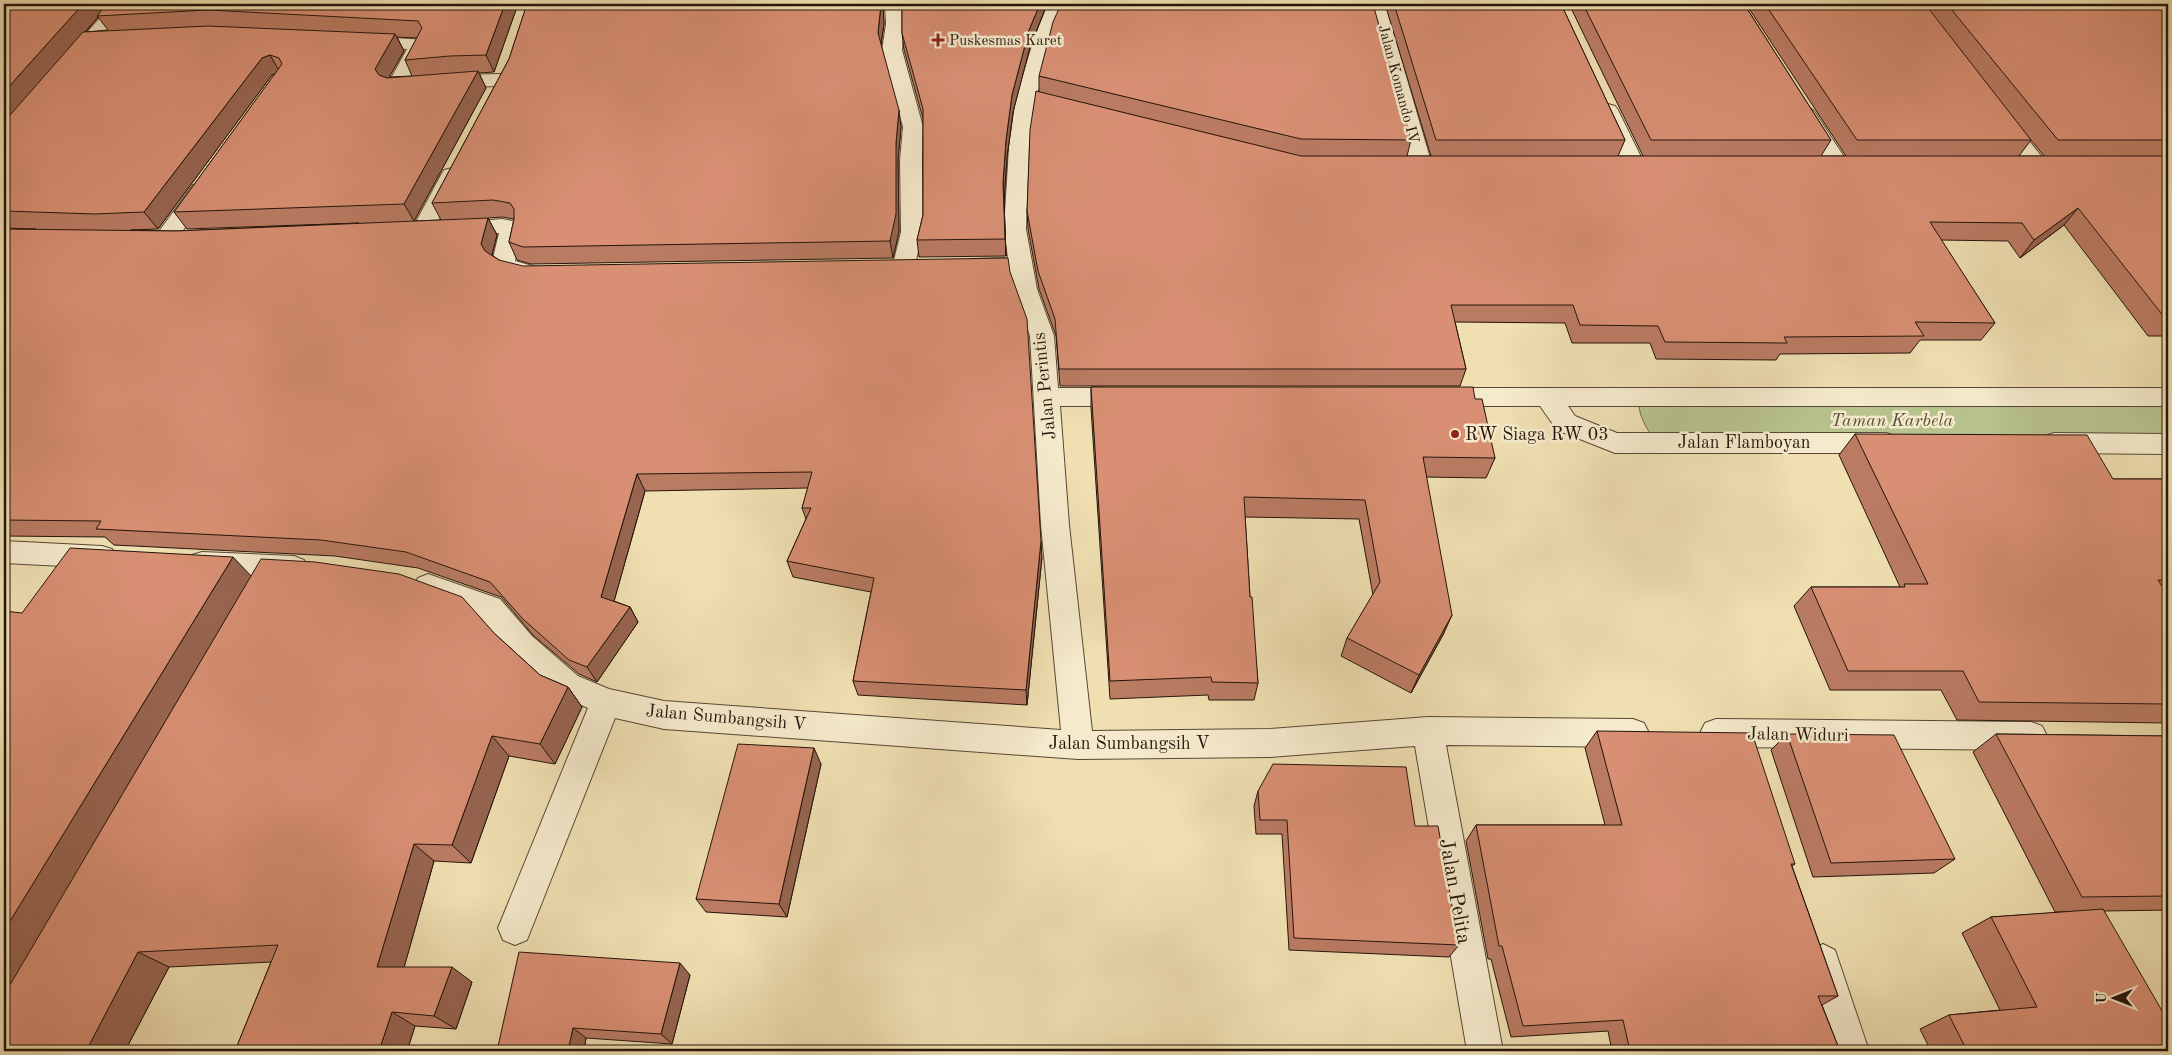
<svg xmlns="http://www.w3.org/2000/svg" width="2172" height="1055" viewBox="0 0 2172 1055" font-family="'Old Standard TT',serif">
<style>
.green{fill:#b7c28d;stroke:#6e6b4c}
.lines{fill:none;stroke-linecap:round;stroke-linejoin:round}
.street-casing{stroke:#574734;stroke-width:2}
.street{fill:#f5eacc;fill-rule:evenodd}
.wall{fill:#ba7b63;stroke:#24140a;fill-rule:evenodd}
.shaded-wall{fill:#976450;stroke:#24140a}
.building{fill:#d88f73;stroke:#24140a}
.poi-dot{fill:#8f2418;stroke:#f5eacc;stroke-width:2}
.labels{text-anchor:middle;stroke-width:5;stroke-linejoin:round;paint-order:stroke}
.far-poi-label{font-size:15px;fill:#24140a;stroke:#f5eacc;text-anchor:start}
.far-street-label{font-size:15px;fill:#24140a;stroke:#f5eacc}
.street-label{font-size:18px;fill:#24140a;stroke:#f5eacc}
.park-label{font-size:18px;font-style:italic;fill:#575138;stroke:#f5eacc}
.poi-label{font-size:18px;fill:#24140a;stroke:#f5eacc;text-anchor:start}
.near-street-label{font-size:21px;fill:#24140a;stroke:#f5eacc}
</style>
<rect width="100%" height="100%" fill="#efdfb1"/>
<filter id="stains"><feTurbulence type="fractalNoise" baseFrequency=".004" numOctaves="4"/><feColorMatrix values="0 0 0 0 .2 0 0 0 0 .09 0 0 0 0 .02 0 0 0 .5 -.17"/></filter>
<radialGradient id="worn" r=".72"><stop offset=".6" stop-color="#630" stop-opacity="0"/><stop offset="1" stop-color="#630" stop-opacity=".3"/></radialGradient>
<path class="green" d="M1639 397H2168V444L1615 443 1656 442C1646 428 1637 414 1639 397Z"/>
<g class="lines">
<g class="street-casing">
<g id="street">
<polygon points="112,4 131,4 81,63 74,65 67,63 64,59 67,55"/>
<polygon points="885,4 903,4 904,24 902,50 923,127 922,160 923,232 914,268 911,273 903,276 895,273 892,268 901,232 900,160 903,127 882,50 886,24"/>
<polygon points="1048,4 1066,4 1052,39 1037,95 1078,105 1081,109 1078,113 1071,115 1035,106 1029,147 1026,229 1037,289 1054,336 1058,388 1129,388 1138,390 1142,397 1138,404 1129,406 1060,406 1069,525 1092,731 1270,729 1428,717 1633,719 1644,723 1649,733 1644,743 1633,747 1446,745 1503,1051 1467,1051 1415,746 1270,757 1078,759 664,729 615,718 527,940 515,945 503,940 498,928 588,708 556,694 512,654 480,617 418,594 414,586 418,578 428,574 500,599 532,636 578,676 609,689 664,701 1061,730 1041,525 1030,336 1013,289 1011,273 973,275 965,272 962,267 965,262 973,259 1008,258 1004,229 1009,147 1016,98 1034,39"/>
<polygon points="1367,4 1385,4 1432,165 1428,170 1421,172 1414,170 1410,165"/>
<polygon points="362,36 427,40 430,44 409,81 458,75 502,74 509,76 512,80 509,84 502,86 458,87 397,94 390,92 386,87 407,49 355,46 352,42 355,38"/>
<polygon points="1608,104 1615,106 1618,110 1645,165 1641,170 1634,172 1627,170 1623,165 1598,110 1601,106"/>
<polygon points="1806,108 1813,110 1816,114 1850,166 1846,171 1839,173 1832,171 1828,166 1796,114 1799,110"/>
<polygon points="2002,113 2009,115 2045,161 2049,166 2045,171 2038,173 2031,171 1992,119 1995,115"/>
<polygon points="452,168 460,170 463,175 433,231 430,236 422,238 414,236 411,231 441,175 444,170"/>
<polygon points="201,183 209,185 212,190 209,195 173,244 165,246 157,244 154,239 157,234 193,185"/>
<path d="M502 219 518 222C525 233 518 249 515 261L543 269 547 274 543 279 535 282 500 273 492 262 499 233 455 236 447 234 444 229 447 224Z"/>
<polygon points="1437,388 2168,388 2168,406 1568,406 1575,416 1617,433 1886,433 1895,436 1899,443 1895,450 1886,453 1615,453 1557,430 1540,406 1437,406 1428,404 1424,397 1428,390"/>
<polygon points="2054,433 2168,434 2168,454 2054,453 2045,450 2041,443 2045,436"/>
<polygon points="4,541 102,546 112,549 116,557 112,565 102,568 4,563"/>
<polygon points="202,552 294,556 304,560 308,568 304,576 294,580 202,574 192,571 188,563 192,555"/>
<polygon points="1716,719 2031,722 2042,726 2047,736 2042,746 2031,750 1716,747 1705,743 1700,733 1705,723"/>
<polygon points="1823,944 1835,950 1869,1051 1833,1051 1805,962 1811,950"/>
</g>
</g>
<use href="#street" class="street"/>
</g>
<g class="wall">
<path d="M4 4H518L494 72 479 73 486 88 414 221 441 220 432 203 509 59 527 4H883L884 24 881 45 901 127 898 160 899 232 893 258 531 264 517 260 509 242 514 219 502 217 488 218 497 235 492 255 499 260 1042 557 1027 705 858 695 853 681 871 592 793 577 787 561 806 519 802 508 808 488 645 491 614 601 630 607 638 622 597 682 579 674 533 635 501 597 418 568 335 556 114 545 105 537 4 536V229H36L4 228ZM98 17 108 30 86 32ZM397 37 417 38 405 60 412 76 389 77 404 51ZM275 74 174 212 187 229 359 223 176 231 131 230 158 229 272 75Z"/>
<polygon points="902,4 1047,4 1030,47 1013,112 1007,157 1004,201 1006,256 919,257 917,240 923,215 923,119 904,50 902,33"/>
<path d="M1385 4H1561L1625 140 1618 156H1643L1569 4H1744L1831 140 1821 156H1846L1746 4H2168V336H2148L2064 225 2020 258 2008 241 1941 240 1995 323 1981 340H1920L1910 353 1780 354 1776 360 1656 359 1650 343H1572L1565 323 1455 322 1466 369 1460 386H1060L1056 336 1039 289 1028 229 1027 211 1039 92V76L1411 140 1407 156H1431ZM2031 140 2044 156H2019Z"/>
<polygon points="1091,387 1475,399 1495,458 1486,478 1426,477 1444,633 1411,693 1341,656 1347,638 1373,595 1359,519 1245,517 1250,597 1258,683 1254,700 1209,700 1208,695 1110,699 1091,408"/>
<polygon points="1855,434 2113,479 2168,479 2168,723 1957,720 1941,690 1830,690 1794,606 1811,587 1900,587 1839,455"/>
<polygon points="251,576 495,634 540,675 568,687 582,707 555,764 509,756 471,863 434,861 404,967 472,982 456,1029 415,1026 407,1051 235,1051 271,962 169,967 125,1051 22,613"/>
<polygon points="1597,731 1795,864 1792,866 1838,996 1822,1005 1840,1051 1612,1051 1608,1031 1511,1037 1491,959 1488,959 1466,841 1476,825 1605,825 1585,748"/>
<polygon points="1787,734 1955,859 1934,873 1813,877 1771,750"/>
<polygon points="1996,734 2168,736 2168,910 2104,911 2168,1051 1931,1051 1920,1029 1949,1015 2000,1010 1962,933 1991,917 2066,912 2055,912 1973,752"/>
<polygon points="821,764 787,917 706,912 696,899"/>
<polygon points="1258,791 1459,945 1449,957 1289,950 1282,834 1256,834 1254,806"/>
<polygon points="690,975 672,1044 586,1038 584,1051 497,1051"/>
</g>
<g class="shaded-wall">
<polygon points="83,4 110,4 97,16 98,17 4,125 4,92"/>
<polygon points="505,4 518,4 494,72 486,55"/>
<polygon points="881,4 883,4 884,24 880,50 878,33"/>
<polygon points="1040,4 1047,4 1030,47 1013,112 1007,157 1004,201 1006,256 1003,183 1006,140 1012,95 1029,30"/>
<polygon points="395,34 404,51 384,86 375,69"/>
<polygon points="270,55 280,72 272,75 158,229 144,212 262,58"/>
<polygon points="478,71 486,88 414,221 404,204"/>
<polygon points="899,110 901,127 898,160 899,232 893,258 890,241 896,143"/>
<polygon points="2078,208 2064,225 2020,258 2034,240"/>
<polygon points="488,218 497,235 490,262 481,244"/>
<polygon points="637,474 645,491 611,612 601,597"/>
<polygon points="1041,541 1042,557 1027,705 1026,690"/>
<polygon points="233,557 254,579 4,1005 4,931"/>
<polygon points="630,607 638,622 597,682 587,667"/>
<polygon points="1452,615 1444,633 1411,693 1419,675"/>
<polygon points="568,687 582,707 555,764 540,744"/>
<polygon points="492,736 509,756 471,863 452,845"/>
<polygon points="814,748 821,764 787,917 779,904"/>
<polygon points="414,844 434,861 400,982 377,967"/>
<polygon points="138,952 169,967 125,1051 86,1051"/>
<polygon points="680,963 690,975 672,1044 661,1034"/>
<polygon points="452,967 472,982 456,1029 434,1016"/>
<polygon points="392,1012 415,1026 407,1051 379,1051"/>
<polygon points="573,1028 586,1038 584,1051 568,1051"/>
</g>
<g class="building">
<polygon points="4,4 83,4 4,92"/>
<polygon points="107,4 505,4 486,55 450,56 405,60 422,28 418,21 208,10 97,16"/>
<polygon points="527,4 881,4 878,33 899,110 896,143 896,214 890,241 523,247 509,242 514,219 514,209 510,203 493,200 432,203 509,59"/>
<polygon points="902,4 1040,4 1029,30 1012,95 1006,140 1003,183 1005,239 917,240 923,215 923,109 902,33"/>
<polygon points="1061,4 1373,4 1411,140 1301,139 1039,76 1053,22"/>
<polygon points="1394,4 1561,4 1625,140 1436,140"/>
<polygon points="1583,4 1744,4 1831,140 1651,140"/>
<polygon points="1765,4 1925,4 2031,140 1857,140"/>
<polygon points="1947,4 2168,4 2168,140 2058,140"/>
<polygon points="208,26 395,34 375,69 379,75 387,78 478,71 404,204 174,212 282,64 279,58 270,55 262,58 144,212 95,214 4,211 4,122 83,32"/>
<polygon points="1036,91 1301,156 2168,156 2168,318 2165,318 2078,208 2034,240 2022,223 1930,222 1995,323 1915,322 1924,336 1784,337 1787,343 1665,342 1658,326 1580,325 1573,305 1451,305 1466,369 1059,369 1055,319 1038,271 1027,211 1030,130"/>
<polygon points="488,218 481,244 485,251 499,260 523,266 1008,258 1010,272 1027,319 1041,541 1026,690 853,681 874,578 787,561 811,508 802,508 812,472 637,474 601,597 630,607 587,667 569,660 523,619 490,582 406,552 321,540 96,529 101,521 4,520 4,229 176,231"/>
<polygon points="1091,387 1473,387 1475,399 1482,399 1495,458 1423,457 1452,615 1419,675 1347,638 1380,582 1365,500 1244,497 1250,597 1252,597 1258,683 1212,682 1211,677 1110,681"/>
<polygon points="1855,434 2087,435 2113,479 2168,479 2168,580 2158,580 2168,596 2168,704 1979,702 1963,671 1848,671 1811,587 1905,587 1904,584 1928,584"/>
<polygon points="70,548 233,557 4,931 4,611 22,613"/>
<polygon points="261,559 315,562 399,574 462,597 495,634 540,675 568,687 540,744 492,736 452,845 414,844 377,967 452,967 434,1016 392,1012 379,1051 235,1051 278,945 138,952 86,1051 4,1051 4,995"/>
<polygon points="1597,731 1752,733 1795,864 1791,864 1838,996 1818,996 1840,1051 1630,1051 1623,1020 1523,1026 1502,946 1499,946 1476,825 1622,825"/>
<polygon points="1787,734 1894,735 1955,859 1831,863"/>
<polygon points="1996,734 2168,736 2168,896 2082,897"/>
<polygon points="738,744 814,748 779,904 696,899"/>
<polygon points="1273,764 1406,767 1415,826 1438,826 1459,945 1294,938 1287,820 1260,820 1258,791"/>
<polygon points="2103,909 2168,1021 2168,1051 1967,1051 1949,1015 2037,1007 1991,917"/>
<polygon points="519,952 680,963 661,1034 573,1028 568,1051 497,1051"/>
</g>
<g class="poi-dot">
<path d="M935.5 32.5h5v5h5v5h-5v5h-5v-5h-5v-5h5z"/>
<circle cx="1455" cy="434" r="5"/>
</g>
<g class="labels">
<g class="far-poi-label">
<text x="949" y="45">Puskesmas Karet</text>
</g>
<g class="far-street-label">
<text transform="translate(1399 84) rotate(75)" y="5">Jalan Komando IV</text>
</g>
<g class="street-label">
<text transform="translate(1044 386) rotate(-96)" y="6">Jalan Perintis</text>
<text x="1744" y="448">Jalan Flamboyan</text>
<text transform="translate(726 717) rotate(5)" y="6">Jalan Sumbangsih V</text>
<text transform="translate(1798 734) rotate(1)" y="6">Jalan Widuri</text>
<text x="1129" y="749">Jalan Sumbangsih V</text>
</g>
<g class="park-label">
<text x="1892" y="426">Taman Karbela</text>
</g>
<g class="poi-label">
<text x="1465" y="440">RW Siaga RW 03</text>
</g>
<g class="near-street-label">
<text transform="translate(1456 891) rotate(80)" y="7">Jalan Pelita</text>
</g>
</g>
<rect width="2172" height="1055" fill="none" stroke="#efdfb1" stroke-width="20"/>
<rect x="5" y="5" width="2162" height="1045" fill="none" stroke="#24140a" stroke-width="2.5"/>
<rect x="10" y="10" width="2152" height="1035" fill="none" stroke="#24140a"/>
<g transform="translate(2114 998) rotate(270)" stroke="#f5eacc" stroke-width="4" paint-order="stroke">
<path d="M0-4L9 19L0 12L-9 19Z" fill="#24140a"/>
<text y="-8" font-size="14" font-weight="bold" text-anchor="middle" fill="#24140a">U</text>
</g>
<rect width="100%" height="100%" filter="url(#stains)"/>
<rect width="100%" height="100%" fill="url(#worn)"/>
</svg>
